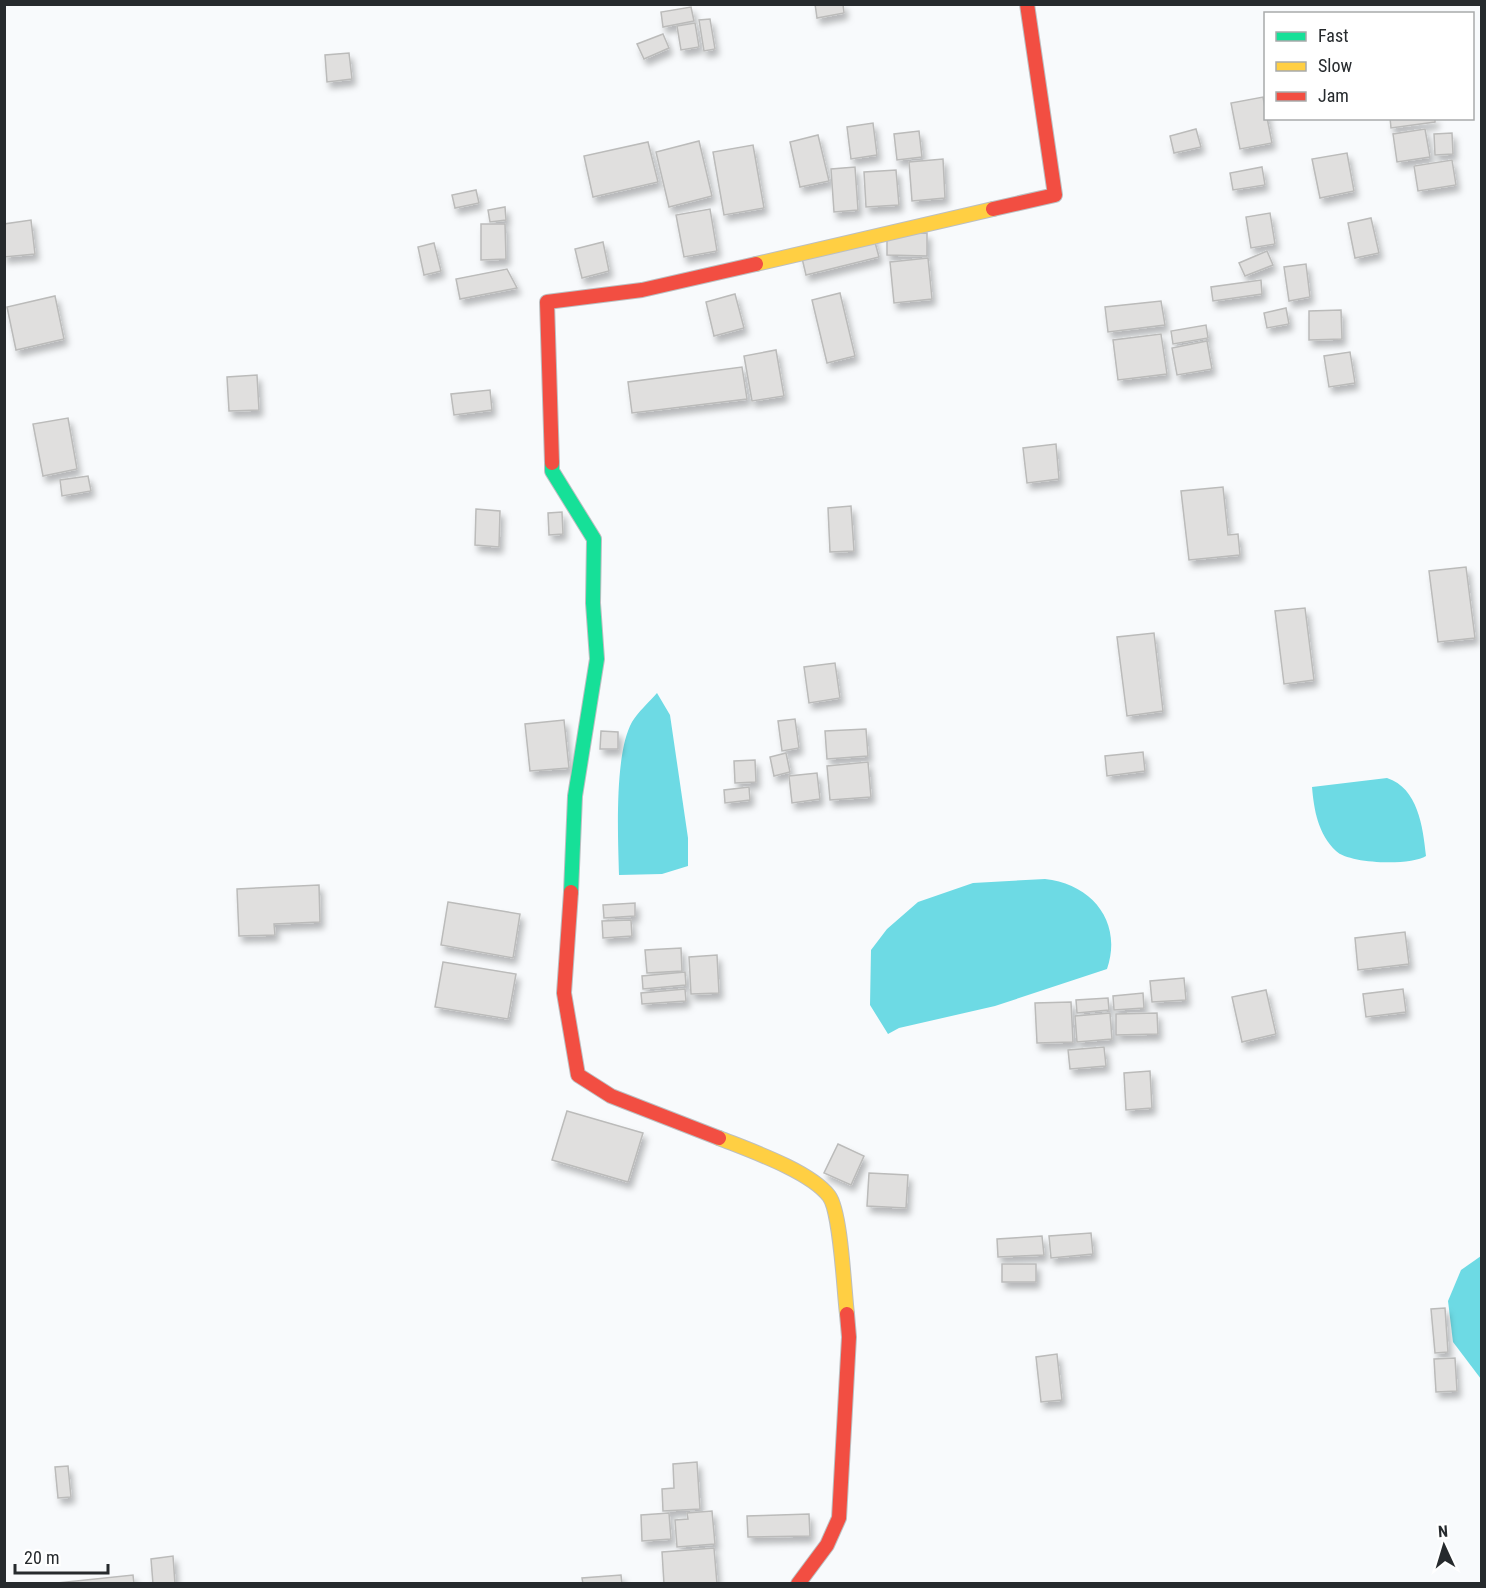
<svg xmlns="http://www.w3.org/2000/svg" width="1486" height="1588" viewBox="0 0 1486 1588" font-family="'Roboto Condensed',sans-serif">
<style>
.water{fill:#6ddae4}
.building{fill:#e0dfde;stroke:#bbbbba;stroke-width:1.5;filter:url(#shadow)}
.lines{fill:none;stroke-linecap:round;stroke-linejoin:round}
.fast-casing{stroke:#bcbfc1;stroke-width:16}
.slow-casing{stroke:#bcbfc1;stroke-width:16}
.jam-casing{stroke:#bcbfc1;stroke-width:16}
.fast{stroke:#16e098;stroke-width:14}
.slow{stroke:#ffcf43;stroke-width:14}
.jam{stroke:#f24e42;stroke-width:14}
</style>
<defs>
<filter id="shadow"><feDropShadow dx="3.5" dy="6" stdDeviation="3" flood-color="#0004"/></filter>
</defs>
<rect width="100%" height="100%" fill="#f8fafc"/>
<g class="water">
<path d="M657 693 670 715 688 838V866L662 874 619 875C618 837 614 754 632 722 638 712 649 702 657 693Z"/>
<path d="M1387 778C1418 788 1423 827 1426 856 1411 866 1349 864 1336 851 1318 834 1314 810 1312 787Z"/>
<path d="M1045 879C1092 884 1123 922 1107 969L995 1006 899 1028 888 1034 870 1005 871 950 887 929 918 902 973 883Z"/>
<polygon points="1481,1256 1481,1379 1453,1342 1448,1301 1461,1270"/>
</g>
<g class="building">
<polygon points="815,4 843,4 844,13 817,18"/>
<polygon points="691,7 694,21 663,27 661,12"/>
<polygon points="710,19 715,49 704,51 699,20"/>
<polygon points="695,23 699,47 681,50 677,26"/>
<polygon points="663,34 669,48 644,59 637,44"/>
<polygon points="349,53 352,79 327,82 325,55"/>
<polygon points="1263,97 1272,143 1240,149 1231,103"/>
<polygon points="1390,118 1435,118 1435,122 1391,128"/>
<polygon points="873,123 877,155 851,159 847,127"/>
<polygon points="1196,129 1201,147 1174,153 1170,136"/>
<polygon points="1425,129 1430,157 1397,162 1393,134"/>
<polygon points="919,131 922,157 897,160 894,134"/>
<polygon points="1452,133 1453,154 1435,155 1434,134"/>
<polygon points="818,135 829,181 800,187 790,142"/>
<polygon points="699,141 712,196 669,207 656,152"/>
<polygon points="648,142 658,182 593,197 584,156"/>
<polygon points="753,145 764,208 724,215 713,152"/>
<polygon points="1347,153 1354,191 1320,198 1312,159"/>
<polygon points="943,159 945,198 912,201 909,162"/>
<polygon points="1452,160 1456,185 1418,191 1414,166"/>
<polygon points="855,167 858,210 834,212 831,169"/>
<polygon points="1262,167 1265,185 1233,190 1230,173"/>
<polygon points="896,170 899,205 866,207 864,172"/>
<polygon points="476,190 479,203 455,208 452,195"/>
<polygon points="505,207 506,220 490,222 488,210"/>
<polygon points="710,209 717,251 684,257 676,215"/>
<polygon points="1270,213 1275,244 1251,248 1246,217"/>
<polygon points="1371,218 1379,253 1355,258 1348,223"/>
<polygon points="31,220 35,254 4,257 4,224"/>
<polygon points="481,224 505,224 506,259 481,260"/>
<polygon points="927,233 927,256 887,255 887,234"/>
<polygon points="873,235 879,257 806,275 801,254"/>
<polygon points="603,242 609,271 582,278 575,249"/>
<polygon points="434,243 441,271 424,275 418,247"/>
<polygon points="1267,251 1273,265 1245,276 1239,263"/>
<polygon points="928,258 932,299 894,303 890,262"/>
<polygon points="1306,264 1310,297 1289,301 1284,267"/>
<polygon points="507,269 517,288 460,299 456,279"/>
<polygon points="1261,280 1262,294 1213,301 1211,287"/>
<polygon points="840,293 855,356 827,363 812,300"/>
<polygon points="735,294 744,328 714,336 706,302"/>
<polygon points="55,296 64,339 16,350 7,307"/>
<polygon points="1161,301 1165,325 1108,332 1105,307"/>
<polygon points="1286,308 1289,324 1267,328 1264,313"/>
<polygon points="1341,310 1342,339 1309,340 1309,311"/>
<polygon points="1206,325 1208,338 1173,344 1171,331"/>
<polygon points="1161,334 1167,374 1118,380 1113,340"/>
<polygon points="1207,341 1212,369 1177,375 1172,348"/>
<polygon points="776,350 784,396 752,401 744,356"/>
<polygon points="1350,352 1355,383 1329,387 1324,356"/>
<polygon points="742,367 747,399 632,413 628,382"/>
<polygon points="257,375 259,410 229,411 227,377"/>
<polygon points="490,390 492,410 454,415 451,394"/>
<polygon points="68,418 77,469 43,476 33,424"/>
<polygon points="1056,444 1059,479 1027,483 1023,448"/>
<polygon points="88,476 91,491 62,496 60,480"/>
<polygon points="1223,487 1228,535 1238,534 1240,555 1189,560 1181,491"/>
<polygon points="851,506 854,551 830,552 828,508"/>
<polygon points="476,509 500,511 499,547 475,545"/>
<polygon points="562,512 563,534 549,535 548,513"/>
<polygon points="1466,567 1475,638 1438,642 1429,571"/>
<polygon points="1305,608 1314,680 1284,684 1275,611"/>
<polygon points="1154,633 1163,711 1127,716 1117,637"/>
<polygon points="835,663 840,698 809,703 804,667"/>
<polygon points="795,719 799,748 782,751 778,721"/>
<polygon points="564,720 569,768 530,771 525,724"/>
<polygon points="866,729 868,756 827,759 825,731"/>
<polygon points="601,731 618,732 618,749 600,749"/>
<polygon points="1143,752 1145,771 1107,776 1105,756"/>
<polygon points="786,753 790,772 774,776 770,757"/>
<polygon points="755,760 756,782 735,783 734,761"/>
<polygon points="868,762 871,797 830,800 827,766"/>
<polygon points="817,773 820,799 792,803 789,776"/>
<polygon points="749,787 750,800 725,803 724,790"/>
<polygon points="319,885 320,922 274,924 275,935 239,936 237,889"/>
<polygon points="448,902 520,914 513,958 441,945"/>
<polygon points="635,903 635,916 604,918 603,905"/>
<polygon points="631,920 632,936 603,938 602,921"/>
<polygon points="1405,932 1409,964 1358,970 1355,938"/>
<polygon points="681,948 682,971 647,973 645,950"/>
<polygon points="717,955 719,993 691,994 689,957"/>
<polygon points="443,962 516,974 508,1019 435,1007"/>
<polygon points="685,972 686,985 643,989 642,976"/>
<polygon points="1184,978 1186,1000 1152,1002 1150,981"/>
<polygon points="685,989 686,1001 642,1004 641,993"/>
<polygon points="1403,989 1406,1012 1366,1017 1363,994"/>
<polygon points="1266,990 1276,1034 1242,1042 1232,997"/>
<polygon points="1143,993 1144,1008 1114,1010 1113,996"/>
<polygon points="1108,998 1109,1010 1077,1013 1076,1000"/>
<polygon points="1071,1002 1073,1042 1037,1043 1035,1003"/>
<polygon points="1110,1013 1112,1039 1077,1042 1075,1016"/>
<polygon points="1157,1013 1158,1034 1116,1035 1116,1014"/>
<polygon points="1104,1047 1106,1066 1070,1069 1068,1050"/>
<polygon points="1150,1071 1152,1108 1126,1110 1124,1073"/>
<polygon points="567,1111 643,1133 628,1182 552,1160"/>
<polygon points="838,1144 864,1156 851,1185 824,1173"/>
<polygon points="869,1173 908,1175 906,1208 867,1206"/>
<polygon points="1091,1233 1093,1254 1051,1258 1049,1236"/>
<polygon points="1042,1236 1044,1255 998,1257 997,1239"/>
<rect x="1002" y="1264" width="34" height="18"/>
<polygon points="1445,1308 1448,1352 1435,1353 1431,1309"/>
<polygon points="1057,1354 1062,1400 1041,1402 1036,1357"/>
<polygon points="1455,1358 1457,1391 1436,1392 1434,1359"/>
<polygon points="697,1462 700,1509 663,1511 662,1489 674,1488 673,1464"/>
<polygon points="68,1466 71,1497 58,1498 55,1467"/>
<polygon points="712,1511 715,1544 677,1547 675,1520 688,1519 687,1513"/>
<polygon points="669,1513 671,1539 642,1541 641,1515"/>
<polygon points="809,1514 810,1536 748,1537 747,1516"/>
<polygon points="714,1548 717,1584 664,1584 662,1552"/>
<polygon points="173,1556 175,1584 153,1584 151,1559"/>
<polygon points="133,1575 134,1584 57,1583"/>
<polygon points="621,1575 622,1584 583,1584 582,1578"/>
</g>
<g class="lines">
<g class="fast-casing">
<polyline id="fast" points="552,463 552,471 594,539 593,603 597,659 575,796 571,892"/>
</g>
<g class="slow-casing">
<g id="slow">
<polyline points="756,264 993,209"/>
<path d="M719 1138C749 1150 810 1171 829 1196 841 1212 844 1291 847 1314"/>
</g>
</g>
<g class="jam-casing">
<g id="jam">
<polyline points="993,209 1055,195 1027,4"/>
<polyline points="552,463 547,302 642,290 756,264"/>
<polyline points="571,892 564,993 578,1075 611,1096 719,1138"/>
<polyline points="798,1584 827,1545 839,1518 849,1337 847,1314"/>
</g>
</g>
<use href="#fast" class="fast"/>
<use href="#slow" class="slow"/>
<use href="#jam" class="jam"/>
</g>
<rect width="1486" height="1588" fill="none" stroke="#262a2d" stroke-width="12"/>
<rect x="1264" y="12" width="210" height="108" fill="#ffffff" stroke="#a8aaab" stroke-width="1.5"/>
<rect x="1276" y="32" width="30" height="9" fill="#16e098" stroke="#a8aaab" stroke-width="1.5"/>
<text x="1318" y="42" font-size="18" fill="#262a2d">Fast</text>
<rect x="1276" y="62" width="30" height="9" fill="#ffcf43" stroke="#a8aaab" stroke-width="1.5"/>
<text x="1318" y="72" font-size="18" fill="#262a2d">Slow</text>
<rect x="1276" y="92" width="30" height="9" fill="#f24e42" stroke="#a8aaab" stroke-width="1.5"/>
<text x="1318" y="102" font-size="18" fill="#262a2d">Jam</text>
<g transform="translate(1444 1546) rotate(356)" stroke="#ffffff" stroke-width="4.5" paint-order="stroke">
<path d="M0-4.5L10 22L0 15L-10 22Z" fill="#262a2d"/>
<text y="-9" font-size="16" font-weight="bold" text-anchor="middle" fill="#262a2d">N</text>
</g>
<path d="M15 1564v9h93v-9" fill="none" stroke="#262a2d" stroke-width="3"/>
<text x="24" y="1564" font-size="18" fill="#262a2d" stroke="#ffffff" stroke-width="4.5" paint-order="stroke">20 m</text>
</svg>
